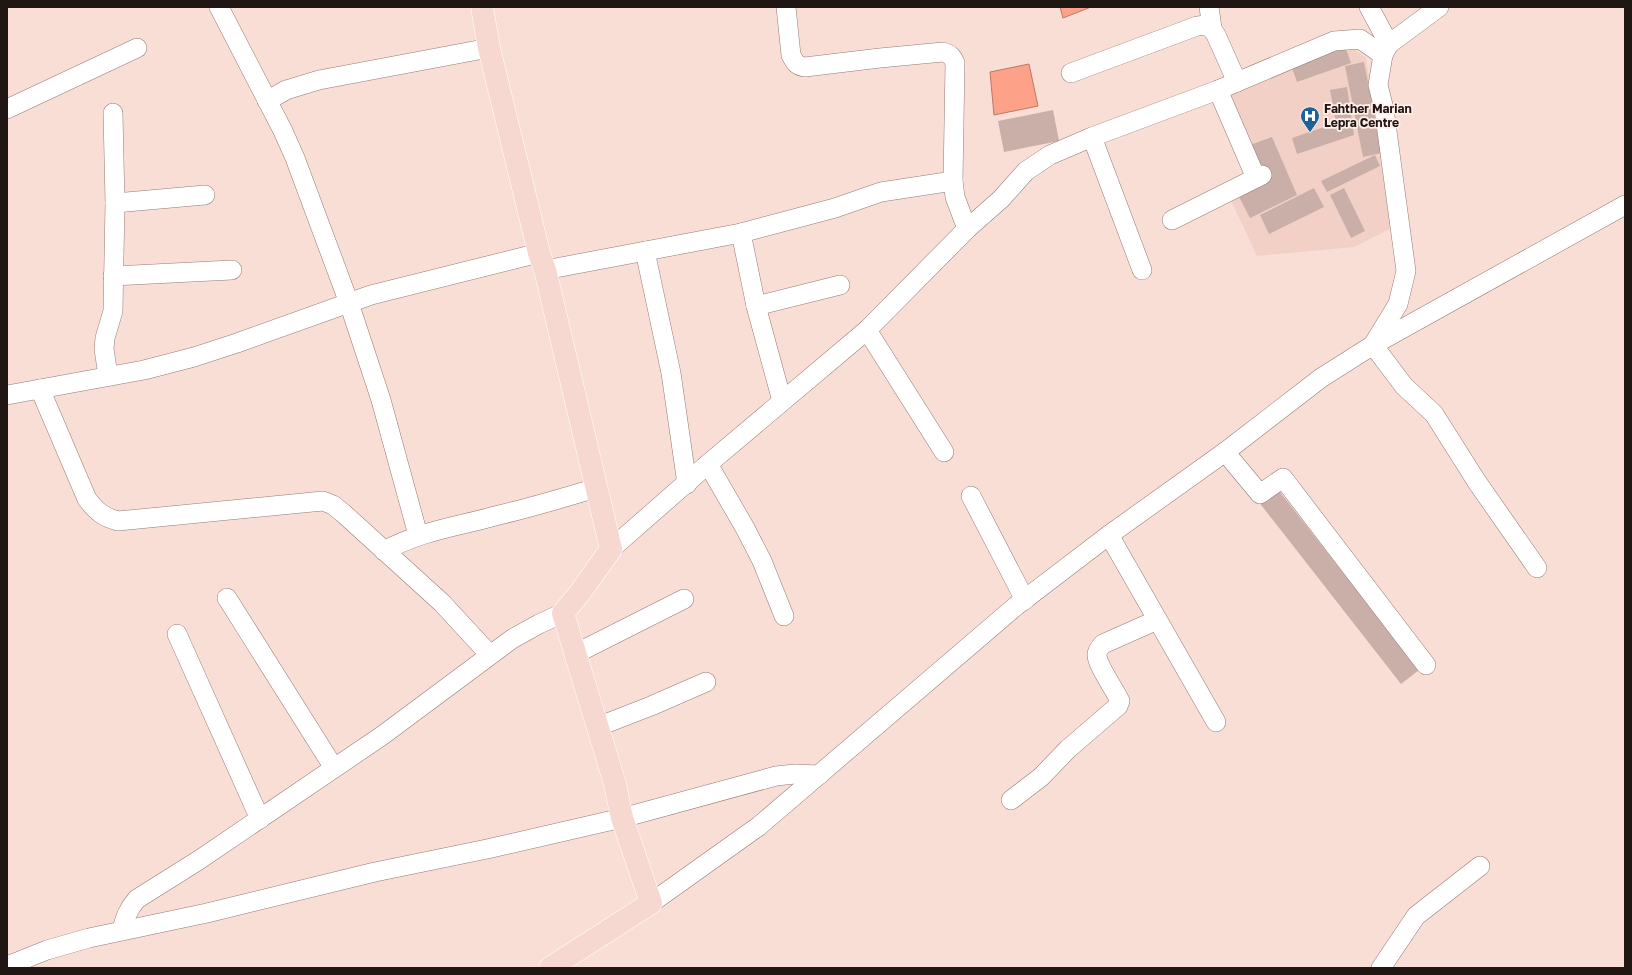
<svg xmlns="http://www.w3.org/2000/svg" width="1632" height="975" viewBox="0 0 1632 975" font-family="'Golos Text',sans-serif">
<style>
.built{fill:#f3d0c6}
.water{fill:#fda189;stroke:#bb7866}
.building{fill:#c9afa8}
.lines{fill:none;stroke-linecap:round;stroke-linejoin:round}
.minor-casing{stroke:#947b74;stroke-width:20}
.major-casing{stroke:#fff;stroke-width:23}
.minor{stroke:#fff;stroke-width:19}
.major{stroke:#f6d8d0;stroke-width:22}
.labels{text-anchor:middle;stroke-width:3.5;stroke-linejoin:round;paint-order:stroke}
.poi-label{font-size:12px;font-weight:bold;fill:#201714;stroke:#ffeee9;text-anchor:start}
</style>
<rect width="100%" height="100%" fill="#f9ded6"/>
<polygon class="built" points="1346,43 1366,58 1394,227 1354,247 1257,256 1226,190 1258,174 1223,92"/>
<g class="water">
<polygon points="1060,7 1091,7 1063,18"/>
<polygon points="1029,64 1038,106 994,115 990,72"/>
</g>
<g class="building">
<polygon points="1345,46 1351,63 1297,82 1291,65"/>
<polygon points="1364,62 1382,153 1363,157 1345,66"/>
<polygon points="1347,87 1354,135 1297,154 1292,138 1336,123 1330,90"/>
<polygon points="1053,110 1059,141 1004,152 998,121"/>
<polygon points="1272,137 1297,195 1250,218 1237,193 1265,179 1250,145"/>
<polygon points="1375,155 1380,166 1327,192 1321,181"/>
<polygon points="1314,188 1324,207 1269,234 1260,215"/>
<polygon points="1344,188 1365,231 1351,238 1330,195"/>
<polygon points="1276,487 1419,670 1401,684 1258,501"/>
</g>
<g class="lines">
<g class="minor-casing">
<g id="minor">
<polyline points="219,7 283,131 295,158 349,303 381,400 418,535"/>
<path d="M786 7 791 55C795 63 797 66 805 67L880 58 943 52C950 54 952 56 955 63L953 181 955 197 967 229"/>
<polyline points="1209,7 1212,28"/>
<polyline points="1369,7 1389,44"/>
<polyline points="1439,7 1389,44 1383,55 1378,85 1384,109 1406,271 1398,304 1373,345 1404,386 1434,414 1477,482 1537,568"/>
<path d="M1071 73 1197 26C1207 24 1211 27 1216 35L1237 82"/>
<polyline points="1218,90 1256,178"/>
<polyline points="267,101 286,90 319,80 489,48"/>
<polyline points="7,109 137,48"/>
<polyline points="1092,137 1142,270"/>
<polyline points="115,203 205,195"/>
<polyline points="1172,220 1262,175"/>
<polyline points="741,233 756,306 782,401"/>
<polyline points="645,251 671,373 687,484"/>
<polyline points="545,270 741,233 835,208 881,192 953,181"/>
<polyline points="113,276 232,270"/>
<polyline points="756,306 840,285"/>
<polyline points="867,330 944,452"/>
<polyline points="108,376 104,349 105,338 113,311 115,203 113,113"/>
<path d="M40 389 87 499C96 511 103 517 118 521L323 501 333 505 343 513 442 603 490 655"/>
<polyline points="7,395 144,370 194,357 237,343 371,295 539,253"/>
<polyline points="1225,452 1260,494 1283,478 1426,665"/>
<polyline points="708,464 745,528 762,561 784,616"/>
<polyline points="971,496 1025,600"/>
<polyline points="1109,535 1216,722"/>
<polyline points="611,549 708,464 867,330 967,229 1001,199 1026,171 1050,155 1092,137 1218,90 1334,41 1360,39 1383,55"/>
<path d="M384 551C421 531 455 527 495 516 529 508 563 498 596 488"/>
<polyline points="227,598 334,768"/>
<polyline points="177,634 260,819"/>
<polyline points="575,654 684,599"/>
<polyline points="597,727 651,706 706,682"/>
<path d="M1011 800 1041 777 1068 749 1118 706 1120 701C1115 690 1097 665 1097 655 1097 651 1100 647 1103 644L1157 620"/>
<polyline points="651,903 759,826 1016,606 1109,535 1225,452 1321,378 1373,345 1625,205"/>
<path d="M122 930C125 918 128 909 137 899L199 860 383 735 512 639 539 624 563 613"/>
<polyline points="7,966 47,950 89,938 207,913 375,872 487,849 622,818 776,776 795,774 819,775"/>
<polyline points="1381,968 1416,916 1480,866"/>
</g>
</g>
<g class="major-casing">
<polyline id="major" points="482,7 489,48 539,253 545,270 611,549 579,594 563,613 615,784 622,818 651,903 550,968"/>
</g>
<use href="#minor" class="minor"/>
<use href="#major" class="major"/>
</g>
<defs>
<g id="hospital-pin" transform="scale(1)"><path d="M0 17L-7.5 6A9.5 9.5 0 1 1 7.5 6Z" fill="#1d6398" stroke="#ffeee9"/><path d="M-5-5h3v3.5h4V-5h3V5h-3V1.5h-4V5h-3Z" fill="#fff"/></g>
</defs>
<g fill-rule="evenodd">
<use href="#hospital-pin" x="1310" y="116"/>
</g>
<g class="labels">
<g class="poi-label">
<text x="1324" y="113">Fahther Marian<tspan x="1324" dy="14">Lepra Centre</tspan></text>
</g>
</g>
<rect width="1632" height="975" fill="none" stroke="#201714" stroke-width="16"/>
</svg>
